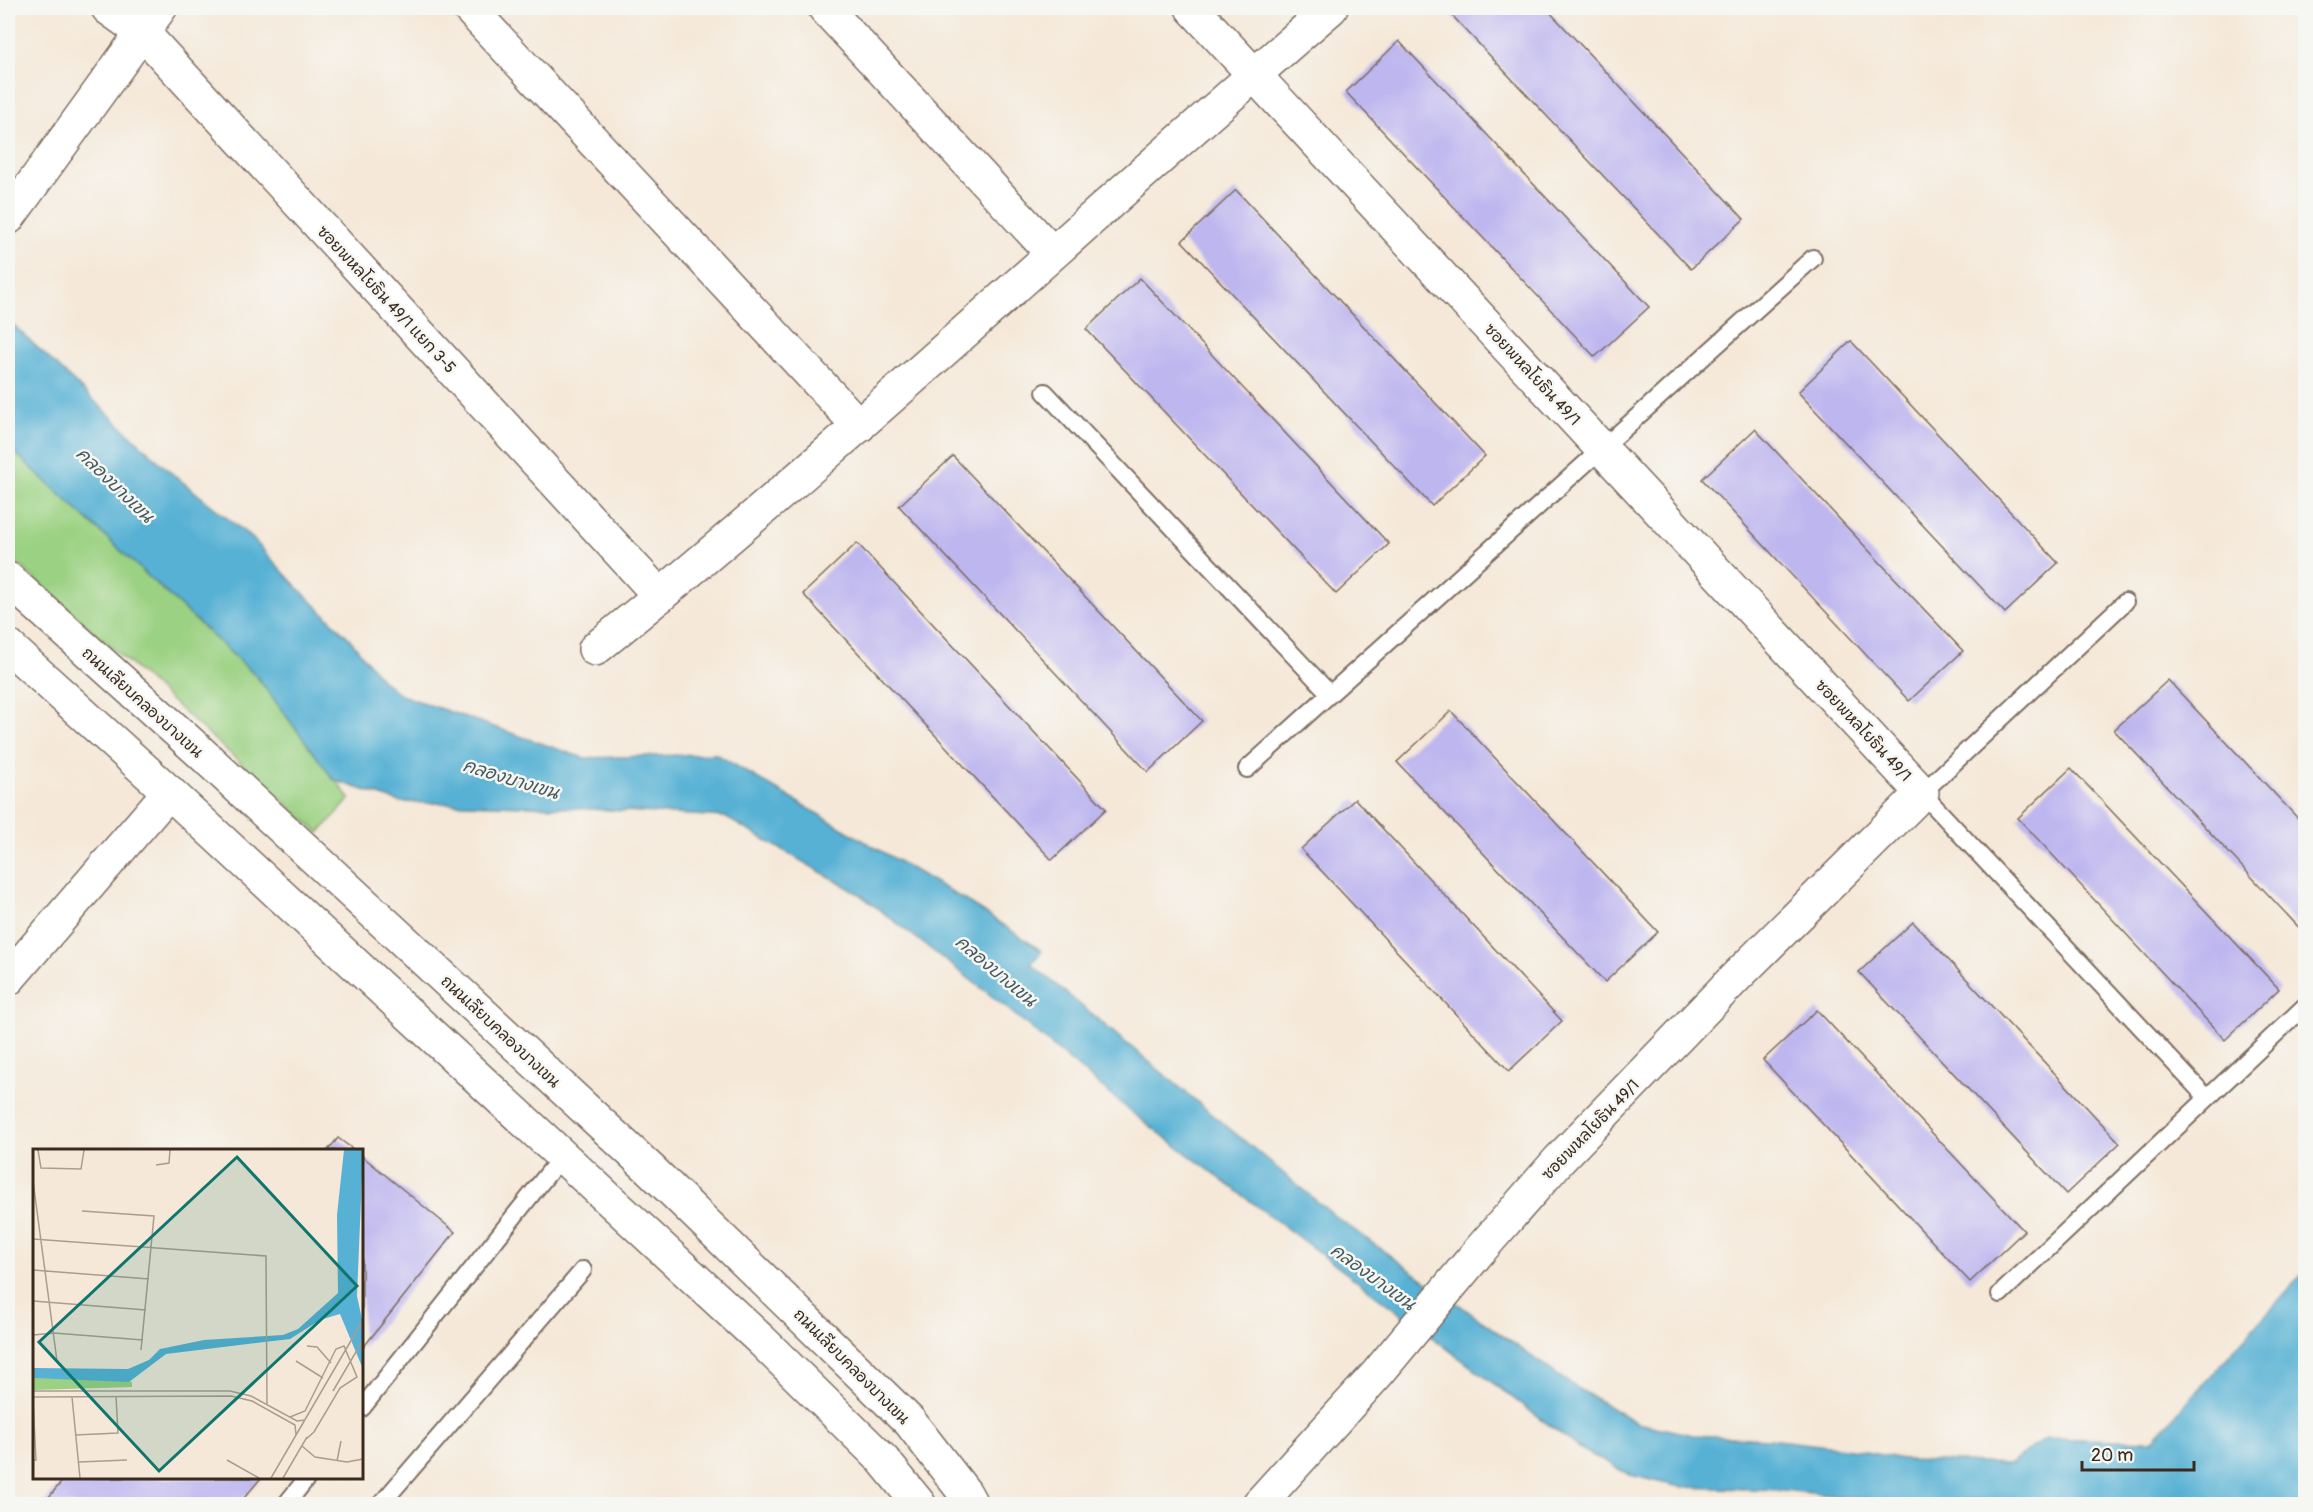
<svg xmlns="http://www.w3.org/2000/svg" width="2313" height="1512" viewBox="0 0 2313 1512" font-family="Pangolin,'Playpen Sans Thai',sans-serif">
<style>
.green{fill:#9bd182;stroke:#6b7e50;stroke-width:1.5}
.water{fill:#56b1d4;stroke:#486e79;stroke-width:1.5}
.building{fill:#beb6ef}
.lines{fill:none;stroke-linecap:round;stroke-linejoin:round}
.service-casing{stroke:#7c6c5f;stroke-width:20}
.minor-casing{stroke:#7c6c5f;stroke-width:36}
.secondary-casing{stroke:#7c6c5f;stroke-width:36}
.service{stroke:#fff;stroke-width:16}
.minor{stroke:#fff;stroke-width:33}
.secondary{stroke:#fff;stroke-width:33}
.labels{text-anchor:middle;stroke-width:5;stroke-linejoin:round;paint-order:stroke}
.street-label{font-size:16px;fill:#3b2a1e;stroke:#f6f6f2}
.water-label{font-size:18px;font-style:italic;fill:#44595e;stroke:#f6f6f2}
.inset-road{fill:none;stroke:#ab9c8e;stroke-width:1.5}
.view{fill:#0f766e;fill-opacity:0.15;stroke:#0f766e;stroke-width:3}
.inset-edge{fill:none;stroke:#3b2a1e;stroke-width:3}
</style>
<rect width="100%" height="100%" fill="#f6f6f2"/>
<filter id="ink" filterUnits="userSpaceOnUse"><feTurbulence type="fractalNoise" baseFrequency=".0167" numOctaves="2"/><feDisplacementMap in="SourceGraphic" scale="12" xChannelSelector="R" yChannelSelector="G"/><feConvolveMatrix kernelMatrix="1 2 1 2 8 2 1 2 1" color-interpolation-filters="sRGB"/></filter>
<filter id="wash" filterUnits="userSpaceOnUse"><feTurbulence type="fractalNoise" baseFrequency=".008" numOctaves="4" result="noise"/><feDisplacementMap in="SourceGraphic" scale="24" xChannelSelector="R" yChannelSelector="G"/><feGaussianBlur stdDeviation="1.35" result="paint"/><feColorMatrix in="noise" values="0 0 0 0 0 0 0 0 0 0 0 0 0 0 0 0 0 1.4 0 .05"/><feComposite in="paint" operator="in"/></filter>
<g filter="url(#wash)">
<rect width="100%" height="100%" fill="#f5e8d8"/>
<polygon class="green" points="8,446 258,678 350,799 319,833 8,555"/>
<polygon class="water" points="8,320 169,471 252,538 296,586 349,638 381,679 401,695 584,758 716,754 968,902 1042,951 1031,964 1336,1217 1569,1383 1637,1423 1693,1435 1769,1439 1844,1448 1908,1460 2010,1464 2046,1438 2152,1441 2305,1271 2305,1504 1893,1504 1883,1501 1783,1490 1681,1487 1630,1475 1581,1449 1134,1114 1002,1004 859,894 725,817 556,807 400,802 334,780 258,678 8,446"/>
<g id="blocks">
<g class="building">
<polygon points="1445,8 1546,8 1744,219 1691,269"/>
<polygon points="1399,41 1649,307 1595,357 1346,92"/>
<polygon points="1236,190 1485,456 1432,506 1182,241"/>
<polygon points="1140,278 1389,544 1336,594 1086,329"/>
<polygon points="1851,341 2058,563 2005,613 1798,392"/>
<polygon points="1755,429 1963,651 1909,701 1702,479"/>
<polygon points="953,456 1202,721 1148,772 899,506"/>
<polygon points="857,543 1106,809 1052,860 803,594"/>
<polygon points="2168,680 2306,827 2306,935 2114,730"/>
<polygon points="1451,711 1658,932 1605,982 1397,762"/>
<polygon points="2071,768 2279,989 2225,1040 2018,818"/>
<polygon points="1355,799 1562,1021 1509,1071 1301,849"/>
<polygon points="1913,922 2120,1143 2066,1194 1859,972"/>
<polygon points="1817,1010 2024,1231 1970,1282 1763,1060"/>
<polygon points="338,1138 354,1150 328,1150"/>
<polygon points="362,1156 455,1232 362,1349"/>
<polygon points="65,1478 261,1478 239,1504 43,1504"/>
</g>
</g>
</g>
<g filter="url(#ink)">
<use href="#blocks" fill-opacity="0" stroke="#7c6c5f" stroke-width="1.5"/>
<g class="lines">
<g class="service-casing">
<g id="service">
<polyline points="1045,392 1330,694"/>
<polyline points="2125,602 1922,793 2207,1098"/>
<polyline points="1247,769 1813,258"/>
<polyline points="2000,1294 2306,1005"/>
<polyline points="362,1408 562,1156"/>
<polyline points="286,1504 307,1478"/>
<polyline points="381,1504 583,1270"/>
</g>
</g>
<g class="minor-casing">
<g id="minor">
<polyline points="108,8 143,33 660,596"/>
<polyline points="469,8 859,426"/>
<polyline points="825,8 1052,253"/>
<polyline points="1192,8 1922,793 1735,978 1559,1160 1480,1250 1377,1374 1259,1504"/>
<polyline points="8,218 160,8"/>
<path d="M595 649C848 444 1085 220 1331 8"/>
<polyline points="8,979 169,792"/>
</g>
</g>
<g class="secondary-casing">
<g id="secondary">
<polyline points="8,579 199,751 651,1170 910,1422 965,1493 971,1504"/>
<polyline points="8,646 169,792 761,1340 883,1460 919,1504"/>
</g>
</g>
<use href="#service" class="service"/>
<use href="#minor" class="minor"/>
<use href="#secondary" class="secondary"/>
</g>
</g>
<g class="labels">
<g class="street-label">
<text transform="translate(387 299) rotate(47)" y="6">ซอยพหลโยธิน 49/1 แยก 3-5</text>
<text transform="translate(1533 374) rotate(47)" y="6">ซอยพหลโยธิน 49/1</text>
<text transform="translate(143 702) rotate(42)" y="6">ถนนเลียบคลองบางเขน</text>
<text transform="translate(1864 730) rotate(47)" y="6">ซอยพหลโยธิน 49/1</text>
<text transform="translate(501 1031) rotate(43)" y="6">ถนนเลียบคลองบางเขน</text>
<text transform="translate(1590 1129) rotate(-46)" y="6">ซอยพหลโยธิน 49/1</text>
<text transform="translate(852 1366) rotate(45)" y="6">ถนนเลียบคลองบางเขน</text>
</g>
<g class="water-label">
<text transform="translate(115 485) rotate(44)" y="6">คลองบางเขน</text>
<text transform="translate(511 779) rotate(17)" y="6">คลองบางเขน</text>
<text transform="translate(996 971) rotate(40)" y="6">คลองบางเขน</text>
<text transform="translate(1373 1277) rotate(36)" y="6">คลองบางเขน</text>
</g>
</g>
<g transform="translate(33 1149)">
<rect width="330" height="330" fill="#f5e8d8"/>
<path d="M0 229 82 230 99 233V238L0 241Z" fill="#9bd182"/>
<path d="M311 1H330L324 147 330 175V220L307 165 287 171 257 190 133 205 96 233 0 229V219L95 220 116 211 127 200 171 191 250 186 265 180 305 144 304 66Z" fill="#56b1d4"/>
<path class="inset-road" d="M5 1 8 19 48 20 51 1M123 16 136 14 137 1M0 32 24 212M49 62 121 67 108 201M0 90 233 107 234 256M0 121 116 130M0 152 113 161M0 186 21 184 110 191M274 197 284 198 298 214M263 212 290 229M0 242H197L218 247 264 272 272 271M300 242 330 191M0 248 198 247 219 252 262 276 263 286M39 248 47 329M0 252 3 311H0M257 268 272 262 303 200 311 197 324 228 307 239 281 283 272 291M42 286 85 284 83 247M269 297 282 308 314 313 330 310M194 311 226 329M330 311V283M304 312 308 292M46 313 94 311M238 329 330 171M250 329 274 288"/>
<path class="view" d="M204 8 324 137 126 322 6 193Z"/>
<rect width="330" height="330" class="inset-edge"/>
</g>
<rect width="2313" height="1512" fill="none" stroke="#f6f6f2" stroke-width="30"/>
<path d="M2082 1461v9h112v-9" fill="none" stroke="#3b2a1e" stroke-width="3"/>
<text x="2091" y="1461" font-size="18" fill="#3b2a1e" stroke="#f6f6f2" stroke-width="4.5" paint-order="stroke">20 m</text>
</svg>
